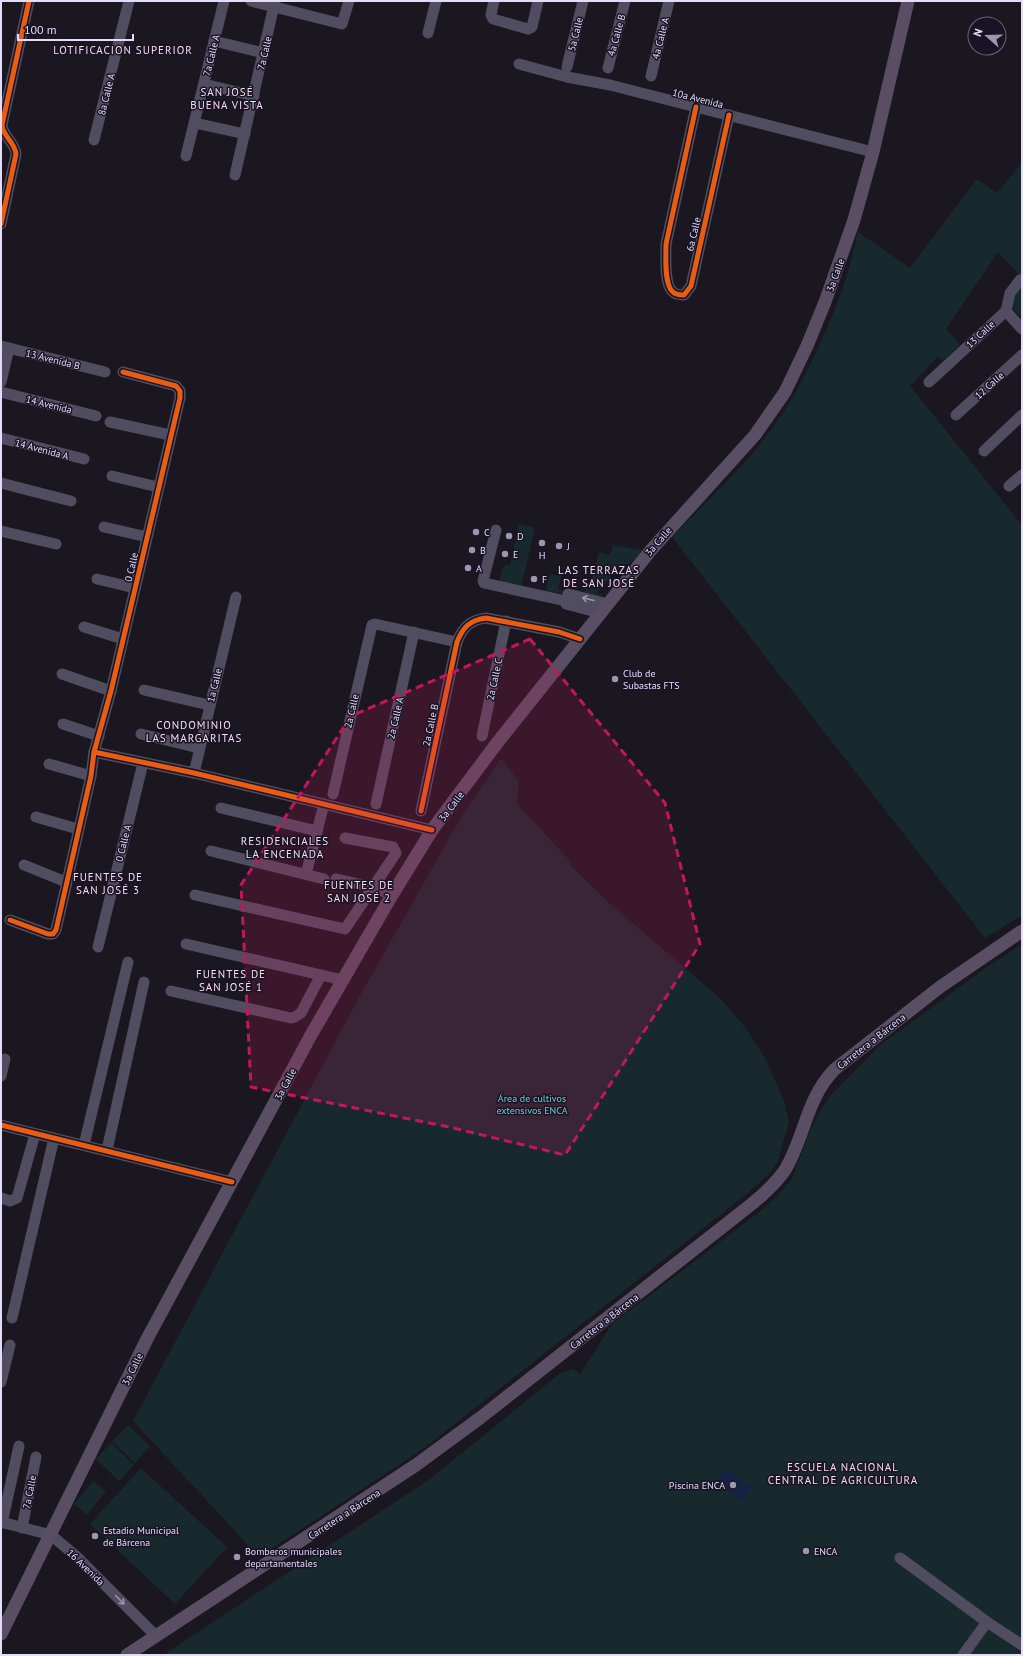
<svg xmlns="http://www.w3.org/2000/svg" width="1023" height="1656" viewBox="0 0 1023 1656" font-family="'PT Sans',sans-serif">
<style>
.green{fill:#17292d}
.water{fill:#152244}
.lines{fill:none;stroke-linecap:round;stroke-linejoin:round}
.minor{stroke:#504d60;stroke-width:11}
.major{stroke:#594e64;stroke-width:13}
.cycleway-casing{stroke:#181325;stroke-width:8}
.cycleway{stroke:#e95d12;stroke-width:5}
.oneway{stroke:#9a94ad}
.marked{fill:#c2185b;fill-opacity:0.2;stroke:#c2185b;stroke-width:3;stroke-dasharray:8 5;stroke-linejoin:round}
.poi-dot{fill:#9d97ae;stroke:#181325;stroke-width:1.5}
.labels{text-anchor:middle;stroke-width:3;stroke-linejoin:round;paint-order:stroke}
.street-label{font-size:10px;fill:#e3dcfa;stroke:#181325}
.poi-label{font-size:10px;fill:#e3dcfa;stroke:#181325;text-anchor:start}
.park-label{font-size:10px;fill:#70d2c5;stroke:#181325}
.neighbourhood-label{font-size:11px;letter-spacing:1px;fill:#fbddec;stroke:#181325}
</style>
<rect width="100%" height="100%" fill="#1a1721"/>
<g class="green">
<path d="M1022 163V278L998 252 946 329 960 344 943 361 938 356 910 386 1022 525V915L985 938 672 537C708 500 747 465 776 423 804 383 825 336 842 290 849 272 853 251 858 232L910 268 977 179 997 193Z"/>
<polygon points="1022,284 1022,318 1013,309 1014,301 1009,296"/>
<polygon points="519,524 535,528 521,587 499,582 503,566 510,565"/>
<path d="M613 545 642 550 636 559 627 565 620 564C617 572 604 583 599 591L597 590V593L603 594 599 597 573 592 574 589 584 592 586 586 590 587 599 552 610 555Z"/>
<polygon points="550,574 561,576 558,589 565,591 564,593 545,592"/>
<path d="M501 759 518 780C521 790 514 793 519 806L572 863 570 865 608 902 720 998 748 1031 767 1062 785 1104 789 1122 777 1163 771 1172 748 1193 423 1449 259 1557 133 1421 357 1001 460 819Z"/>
<polygon points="1022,944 1022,1655 163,1655 430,1479 559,1374 573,1369 580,1374 612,1324 758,1213 779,1194 792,1179 808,1136 818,1114 831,1095 880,1045 990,965"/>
<polygon points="128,1425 150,1446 135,1463 112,1441"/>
<polygon points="111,1443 134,1465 119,1481 96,1459"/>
<polygon points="141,1468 227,1547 175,1604 90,1524"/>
<polygon points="93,1481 106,1491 87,1515 74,1504"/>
</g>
<polygon class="water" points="724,1469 752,1487 743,1501 715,1482"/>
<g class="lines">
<g class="minor">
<polyline points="251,1 342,24 349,1"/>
<polyline points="494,1 491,15 493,19 528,29 532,27 538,1"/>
<polyline points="428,33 436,1"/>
<polyline points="214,41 264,53"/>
<polyline points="519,64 567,77 610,85 873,152"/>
<polyline points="567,67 583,1"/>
<polyline points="608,68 625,1"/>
<polyline points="651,76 669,1"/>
<polyline points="204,84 254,96"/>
<path d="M696 107 666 244C666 256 664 283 672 291 675 295 680 295 684 295L691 286 729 115"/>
<polyline points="195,123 245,134"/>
<polyline points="94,140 129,1"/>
<polyline points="186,156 224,1"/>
<polyline points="235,175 275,1"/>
<path d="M1 224 16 154C15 142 3 137 2 125L29 1"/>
<polyline points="1006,311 1022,329"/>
<polyline points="1,346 105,372"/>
<polyline points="1,382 9,348"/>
<polyline points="929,382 1006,311 1010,293 1020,280"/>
<polyline points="1,392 96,416"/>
<polyline points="956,415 1022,355"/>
<polyline points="110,422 170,435"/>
<polyline points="1,438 84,459"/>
<polyline points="984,451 1022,415"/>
<polyline points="112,476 158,487"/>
<polyline points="1,483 71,501"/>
<polyline points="1009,486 1022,475"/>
<polyline points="104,527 147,537"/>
<polyline points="496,530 483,581 484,583 566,601"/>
<polyline points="1,531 56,544"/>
<polyline points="97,579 135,588"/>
<polyline points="600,613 566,604 568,594 608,604"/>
<polyline points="84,627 123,639"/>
<polyline points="62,674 111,691"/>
<polyline points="144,690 209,705"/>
<polyline points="63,724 99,736"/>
<polyline points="141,734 199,748"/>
<polyline points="482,736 506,621"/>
<polyline points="94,752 194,773 432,830"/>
<polyline points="49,764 91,776"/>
<polyline points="194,773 236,597"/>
<polyline points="333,794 372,625 375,624 457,642"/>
<polyline points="376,804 414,632"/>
<polyline points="221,808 317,831"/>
<path d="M421 811 457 642C463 627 470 620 486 618L559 632 580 639"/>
<polyline points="36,817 78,829"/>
<polyline points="211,851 324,879"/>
<polyline points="24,865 66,882"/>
<polyline points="306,874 324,804"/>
<polyline points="336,879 372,887 392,895"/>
<polyline points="195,895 345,929 396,853 393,847 345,838"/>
<polyline points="10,920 48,934 53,934 56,930 91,776 94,752 111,691 180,398 180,391 176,386 123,372"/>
<polyline points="186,944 343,980"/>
<polyline points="98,947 143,763"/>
<polyline points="171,991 291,1018 295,1017 301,1013 321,975"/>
<polyline points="1,1076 5,1059"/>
<polyline points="1,1125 232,1182"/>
<polyline points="84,1145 128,962"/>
<polyline points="107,1150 144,982"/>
<polyline points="1,1198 10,1201 17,1198 35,1134"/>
<polyline points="12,1318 54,1138"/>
<polyline points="1,1382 10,1345"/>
<polyline points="1,1522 51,1535 77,1557 156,1636"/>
<polyline points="2,1523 19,1446"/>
<polyline points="22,1528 36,1457"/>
<polyline points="900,1558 987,1622 963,1655"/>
<polyline points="987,1622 1022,1645"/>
</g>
<g class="major">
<polyline points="1,1634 147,1339 311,1035 392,895 432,830 497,743 651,550 755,435 785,392 807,346 825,302 854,220 873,152 908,1"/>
<path d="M127 1655 416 1465 480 1418 753 1203C765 1193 776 1183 785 1170 805 1137 806 1098 835 1069L940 987 1022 931"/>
</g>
<g class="cycleway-casing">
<g id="cycleway">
<path d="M696 107 666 244C666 256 664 283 672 291 675 295 680 295 684 295L691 286 729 115"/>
<path d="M1 224 16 154C15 142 3 137 2 125L29 1"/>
<polyline points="94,752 194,773 432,830"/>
<path d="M421 811 457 642C463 627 470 620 486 618L559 632 580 639"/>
<polyline points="10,920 48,934 53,934 56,930 91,776 94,752 111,691 180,398 180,391 176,386 123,372"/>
<polyline points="1,1125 232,1182"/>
</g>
</g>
<use href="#cycleway" class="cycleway"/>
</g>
<defs><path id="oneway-shaft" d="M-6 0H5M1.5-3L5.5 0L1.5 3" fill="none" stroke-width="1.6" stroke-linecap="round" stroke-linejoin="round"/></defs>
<g class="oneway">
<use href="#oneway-shaft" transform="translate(588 599) rotate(-166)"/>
<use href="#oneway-shaft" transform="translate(120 1600) rotate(45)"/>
</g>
<path class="marked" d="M530 639 665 803 700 944 565 1155 449 1127 251 1087 241 885 351 716Z"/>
<g class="poi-dot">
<circle cx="476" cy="532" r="4"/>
<circle cx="509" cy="536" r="4"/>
<circle cx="542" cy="543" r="4"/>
<circle cx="559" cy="546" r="4"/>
<circle cx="472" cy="550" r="4"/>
<circle cx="505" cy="554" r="4"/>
<circle cx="468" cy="568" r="4"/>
<circle cx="534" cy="579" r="4"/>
<circle cx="615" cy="679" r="4"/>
<circle cx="733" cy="1485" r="4"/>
<circle cx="95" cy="1536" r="4"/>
<circle cx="806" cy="1551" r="4"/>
<circle cx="237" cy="1557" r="4"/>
</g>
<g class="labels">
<g class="street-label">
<text transform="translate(575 34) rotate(-76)" y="4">5a Calle</text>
<text transform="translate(616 35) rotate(-75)" y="4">4a Calle B</text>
<text transform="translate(660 38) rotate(-76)" y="4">4a Calle A</text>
<text transform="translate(264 53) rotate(-77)" y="4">7a Calle</text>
<text transform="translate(211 55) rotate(-76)" y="4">7a Calle A</text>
<text transform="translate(106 94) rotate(-76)" y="4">8a Calle A</text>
<text transform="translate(698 98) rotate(14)" y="4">10a Avenida</text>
<text transform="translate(693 234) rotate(-77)" y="4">6a Calle</text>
<text transform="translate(835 275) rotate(-70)" y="4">3a Calle</text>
<text transform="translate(980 334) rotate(-43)" y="4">13 Calle</text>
<text transform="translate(53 359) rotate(14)" y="4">13 Avenida B</text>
<text transform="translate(989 385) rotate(-42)" y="4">12 Calle</text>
<text transform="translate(49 404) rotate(14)" y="4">14 Avenida</text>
<text transform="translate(42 449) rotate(15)" y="4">14 Avenida A</text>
<text transform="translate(658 541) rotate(-49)" y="4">3a Calle</text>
<text transform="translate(131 567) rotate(-77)" y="4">0 Calle</text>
<text transform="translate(494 679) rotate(-78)" y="4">2a Calle C</text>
<text transform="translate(214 685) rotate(-76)" y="4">1a Calle</text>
<text transform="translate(351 711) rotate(-77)" y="4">2a Calle</text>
<text transform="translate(395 718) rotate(-77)" y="4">2a Calle A</text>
<text transform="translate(430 725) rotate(-78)" y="4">2a Calle B</text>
<text transform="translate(451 806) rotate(-53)" y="4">3a Calle</text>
<text transform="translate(123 843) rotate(-76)" y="4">0 Calle A</text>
<text transform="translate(871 1041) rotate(-38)" y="4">Carretera a Bárcena</text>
<text transform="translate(285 1084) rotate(-62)" y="4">3a Calle</text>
<text transform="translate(604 1321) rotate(-38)" y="4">Carretera a Bárcena</text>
<text transform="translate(132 1369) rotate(-64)" y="4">3a Calle</text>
<text transform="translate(29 1492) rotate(-79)" y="4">7a Calle</text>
<text transform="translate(344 1514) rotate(-33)" y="4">Carretera a Bárcena</text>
<text transform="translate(86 1567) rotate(44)" y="4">16 Avenida</text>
</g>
<g class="poi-label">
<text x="484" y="536">C</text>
<text x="517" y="540">D</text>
<text x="567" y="550">J</text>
<text x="480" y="554">B</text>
<text x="513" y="558">E</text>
<text x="542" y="559" text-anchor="middle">H</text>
<text x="476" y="572">A</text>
<text x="542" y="583">F</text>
<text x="623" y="677">Club de<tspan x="623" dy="12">Subastas FTS</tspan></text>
<text x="725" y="1489" text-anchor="end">Piscina ENCA</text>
<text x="103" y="1534">Estadio Municipal<tspan x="103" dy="12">de Bárcena</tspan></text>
<text x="245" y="1555">Bomberos municipales<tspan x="245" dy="12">departamentales</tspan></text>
<text x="814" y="1555">ENCA</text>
</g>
<g class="park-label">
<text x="532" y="1102">Área de cultivos<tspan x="532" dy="12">extensivos ENCA</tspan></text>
</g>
<g class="neighbourhood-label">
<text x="123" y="54">LOTIFICACION SUPERIOR</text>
<text x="227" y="96">SAN JOSÉ<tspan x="227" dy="13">BUENA VISTA</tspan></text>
<text x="599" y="574">LAS TERRAZAS<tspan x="599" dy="13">DE SAN JOSÉ</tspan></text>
<text x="194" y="729">CONDOMINIO<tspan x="194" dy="13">LAS MARGARITAS</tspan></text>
<text x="285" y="845">RESIDENCIALES<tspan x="285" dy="13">LA ENCENADA</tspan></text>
<text x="108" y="881">FUENTES DE<tspan x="108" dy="13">SAN JOSÉ 3</tspan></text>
<text x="359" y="889">FUENTES DE<tspan x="359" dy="13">SAN JOSÉ 2</tspan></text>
<text x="231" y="978">FUENTES DE<tspan x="231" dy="13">SAN JOSÉ 1</tspan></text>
<text x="843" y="1471">ESCUELA NACIONAL<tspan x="843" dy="13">CENTRAL DE AGRICULTURA</tspan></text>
</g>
</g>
<rect width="1023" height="1656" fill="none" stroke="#e3dcfa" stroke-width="4"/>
<g transform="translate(987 36) rotate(290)"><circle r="19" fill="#181325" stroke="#69637a"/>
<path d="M0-3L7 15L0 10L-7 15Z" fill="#9d97ae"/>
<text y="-6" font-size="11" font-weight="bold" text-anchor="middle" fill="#e3dcfa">N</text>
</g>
<path d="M18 34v6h115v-6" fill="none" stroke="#e3dcfa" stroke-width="2"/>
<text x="24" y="34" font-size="12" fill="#e3dcfa" stroke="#181325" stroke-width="3" paint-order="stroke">100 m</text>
</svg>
